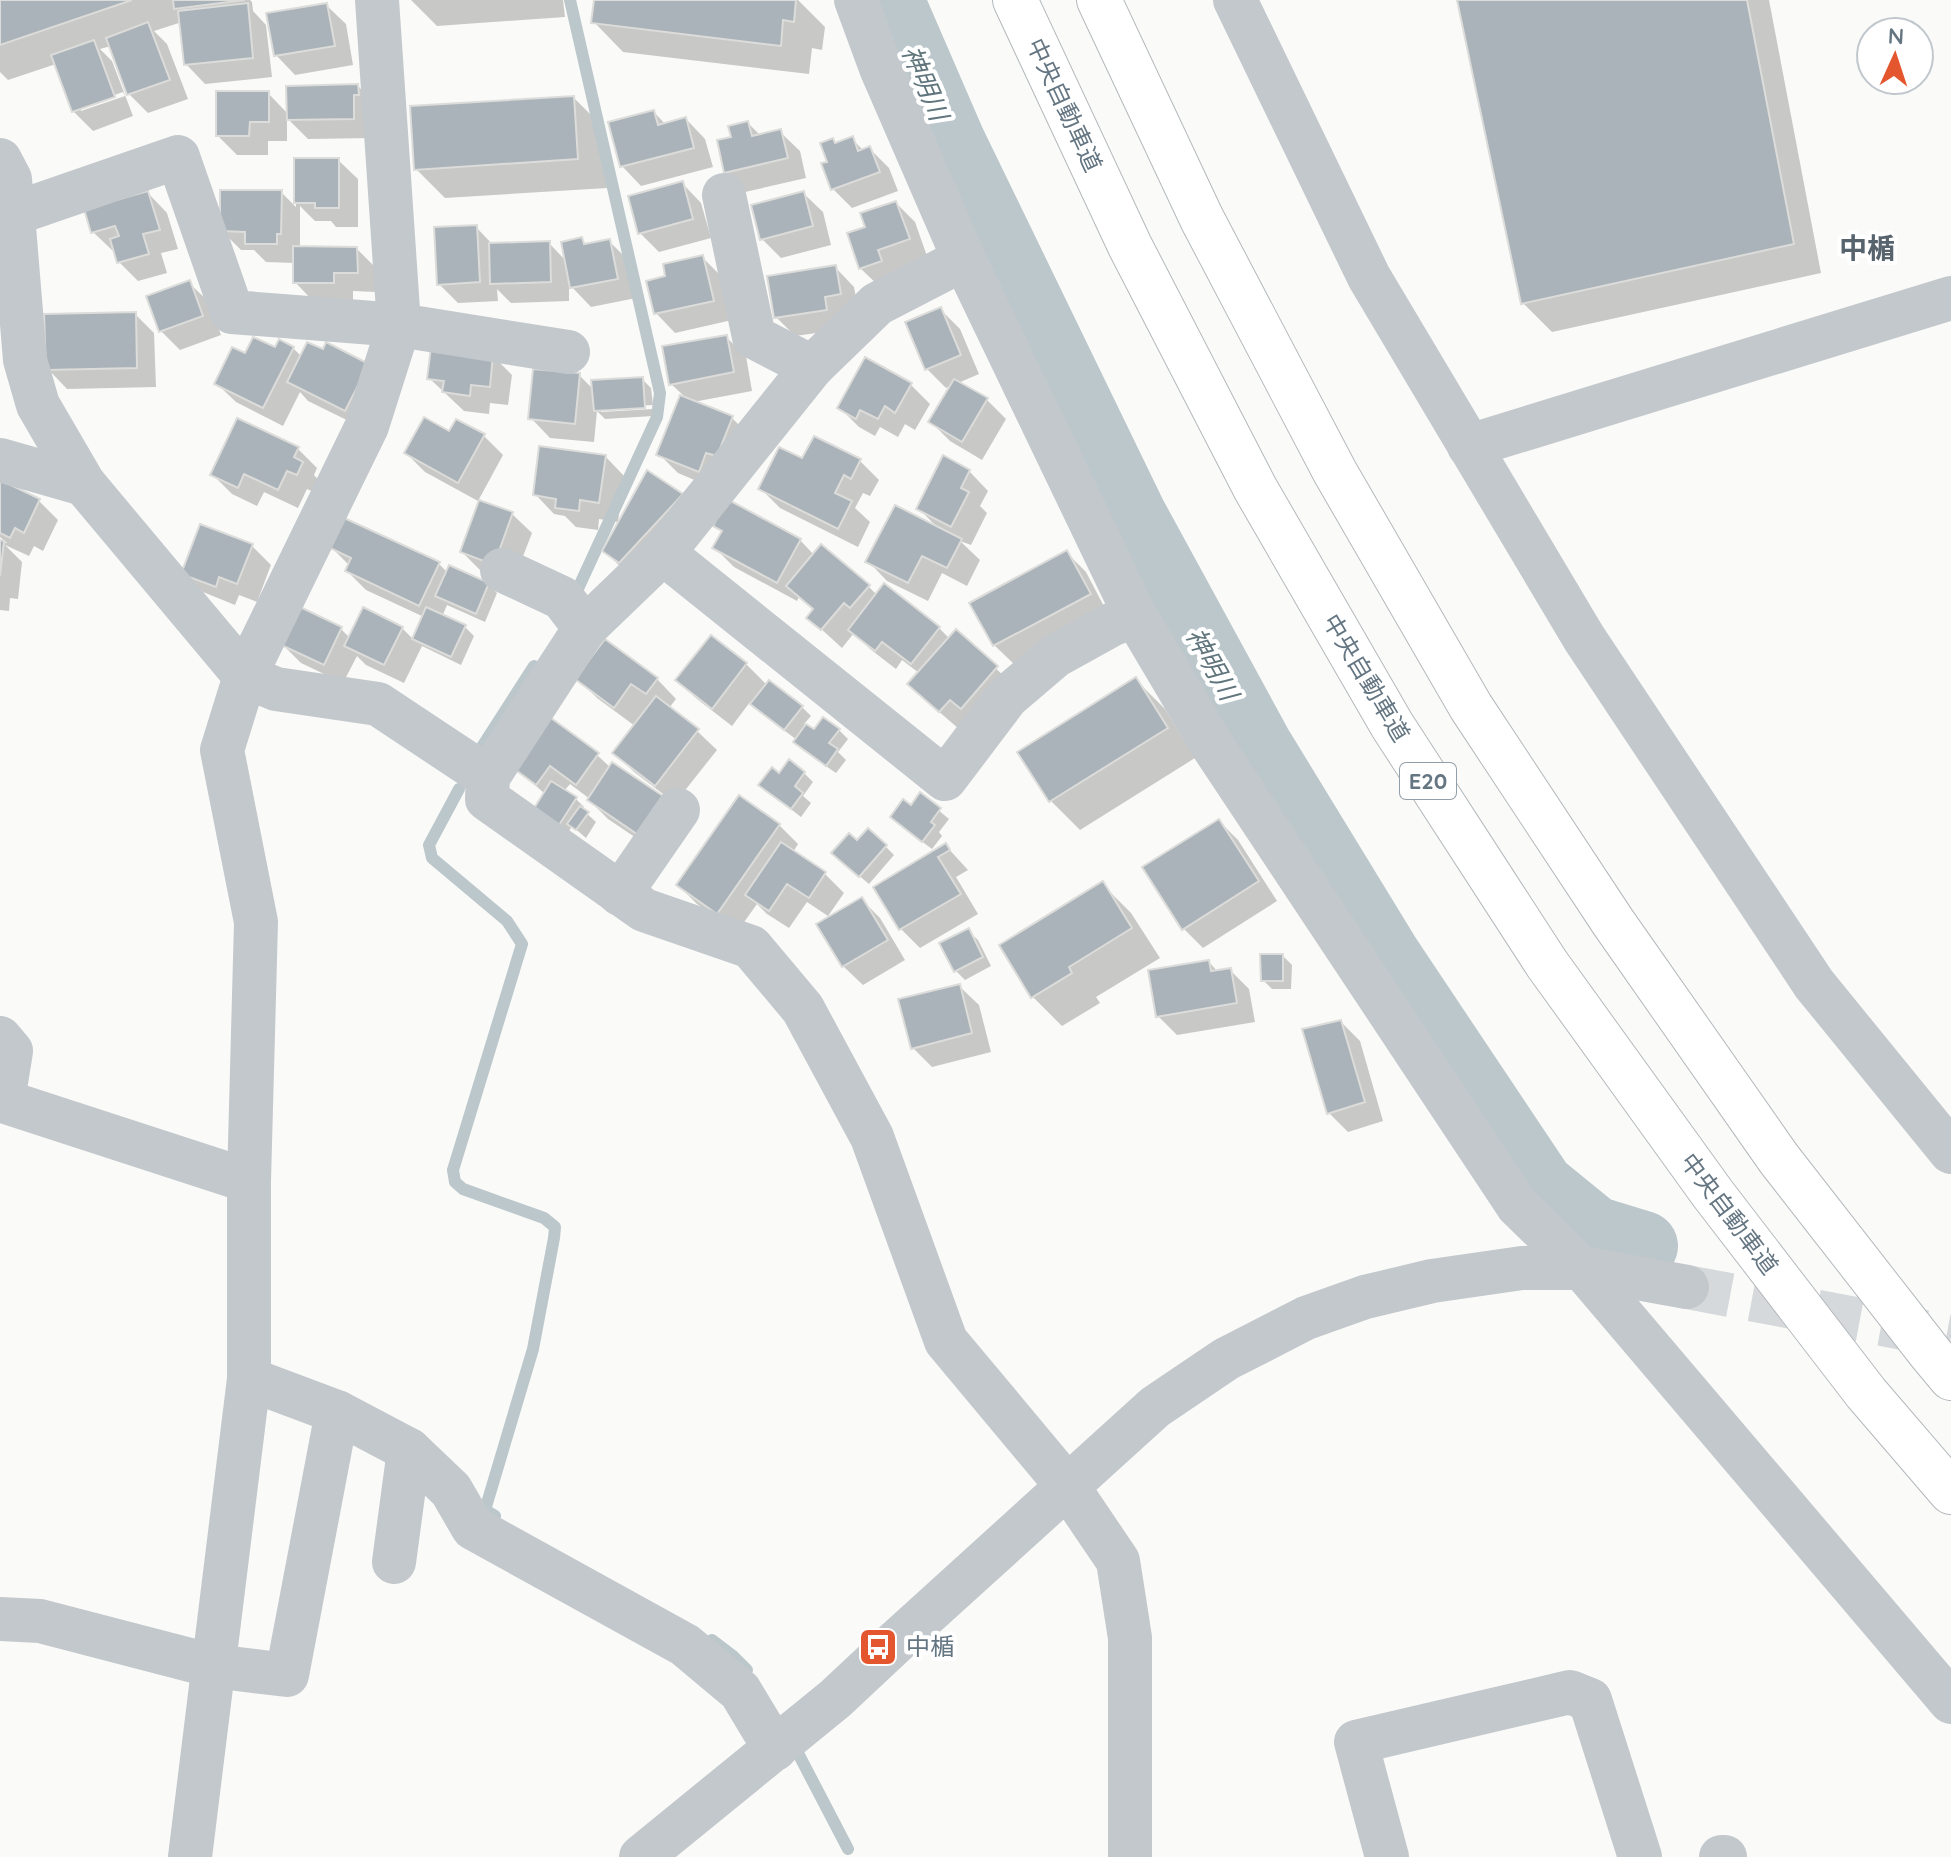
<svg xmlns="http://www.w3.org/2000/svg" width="1951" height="1857" viewBox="0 0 1951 1857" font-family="Quicksand,'Noto Sans JP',sans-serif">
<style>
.shadow{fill:#0003;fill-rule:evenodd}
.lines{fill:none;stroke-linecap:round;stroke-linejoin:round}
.stream{stroke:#bbc7cb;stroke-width:12}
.river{stroke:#bbc7cb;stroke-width:70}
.building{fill:#aab3b9;stroke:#dcdcda;stroke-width:2}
.minor-tunnel{stroke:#d5d9db;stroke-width:44;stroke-dasharray:44 22;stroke-linecap:butt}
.highway-casing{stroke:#b4b9bd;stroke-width:46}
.minor{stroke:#c3c8cc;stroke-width:44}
.highway{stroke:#fff;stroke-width:44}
.labels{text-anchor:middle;stroke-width:8;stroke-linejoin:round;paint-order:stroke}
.shield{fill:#fff;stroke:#939fa8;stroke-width:2}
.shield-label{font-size:22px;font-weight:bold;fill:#657683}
.street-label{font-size:24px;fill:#657683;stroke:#fff}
.poi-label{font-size:24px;fill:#657683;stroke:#fff;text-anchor:start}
.water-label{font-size:26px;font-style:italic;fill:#60757c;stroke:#fff}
.quarter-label{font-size:28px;font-weight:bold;fill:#57646e;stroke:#fff}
</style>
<rect width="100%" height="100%" fill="#fafaf8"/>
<g class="shadow">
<path d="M0 0H250L252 2 253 11 266 25 272 77 205 84 186 64 182 22 154 31 167 44 188 99 148 113 129 94 111 46 100 49 112 61 133 116 93 131 73 111 56 64 8 80 0 72ZM123 92 125 96 81 111V107Z"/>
<polygon points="411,0 563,0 565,17 437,26"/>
<polygon points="593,0 798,0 825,27 822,50 812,48 809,74 623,52 594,22 596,3"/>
<polygon points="1459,0 1769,0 1821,273 1552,332 1523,303"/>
<polygon points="326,5 346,24 353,65 295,75 276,55"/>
<polygon points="358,86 377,106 373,138 308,139 287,118 287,141 268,141 268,155 237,155 218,136 268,93 288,114"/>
<polygon points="574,98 603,127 607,188 445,198 416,169"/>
<polygon points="654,112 666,125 686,119 705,139 713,167 641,186 622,166"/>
<polygon points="748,123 761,136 780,132 800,151 806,178 745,192 726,172 733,139"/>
<polygon points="852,139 864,151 870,149 889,168 898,191 852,208 833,189 829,163 833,140 837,145"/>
<polygon points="296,160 338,160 358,179 358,227 336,227 331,221 315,221 300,206 300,248 357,249 376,268 376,292 353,291 353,302 314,302 295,282 295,263 266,262 254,250 241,250 222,231 281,192 296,207"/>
<polygon points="682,183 701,203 711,238 659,252 640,233"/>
<polygon points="148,193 167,213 178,249 161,253 167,273 138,281 119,262 116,251 113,251 93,232"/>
<polygon points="803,193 823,212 831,245 781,258 762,239"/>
<polygon points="896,203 915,222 928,259 880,287 860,268 867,228"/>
<polygon points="476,227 493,245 549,243 566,261 582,240 587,245 609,241 628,260 636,298 591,307 569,284 569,301 511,303 497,289 498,301 458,303 439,284"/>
<polygon points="702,257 721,276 732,320 675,333 656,313 668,277"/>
<polygon points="835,267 854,287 859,313 845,329 795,336 776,317"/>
<polygon points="189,283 209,302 221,335 180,350 161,331"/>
<polygon points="941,310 960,329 979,374 958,383 987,400 1006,419 982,460 950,441 931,422 952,385 946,388 927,369"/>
<polygon points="135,314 154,333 156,387 67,389 48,369"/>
<polygon points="726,337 746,356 752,391 693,402 732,418 751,437 718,490 678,473 659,454 683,395 671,384"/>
<polygon points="293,348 302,357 368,365 365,429 308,401 300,392 283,426 236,402 216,383 246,356 276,350"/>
<polygon points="493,356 512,375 508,405 490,403 489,414 464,411 429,378"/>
<polygon points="866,360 911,385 930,404 915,430 905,424 898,437 880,427 875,436 859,427 839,407"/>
<polygon points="579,375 594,390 642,379 651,388 653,405 601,408 601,412 653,409 653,416 605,419 597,411 594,442 550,438 531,418"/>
<polygon points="238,420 298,449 317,468 314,475 321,483 316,493 307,489 298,508 264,492 257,506 232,494 213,475"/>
<polygon points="450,433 484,436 503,455 478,501 425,472 406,453"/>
<polygon points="605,456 624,476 618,522 599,519 598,530 576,527 565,516 554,514 535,494"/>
<polygon points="803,461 860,461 879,480 870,496 863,493 855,508 870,522 858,547 780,508 760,488"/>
<polygon points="969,471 988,491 980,506 987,513 971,545 960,541 980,560 967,586 942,573 928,601 887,581 868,561 938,528 918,508"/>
<polygon points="647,473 700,514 624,570 604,551"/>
<polygon points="0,484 39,501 58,520 43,551 34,546 29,556 5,545 22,562 18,599 10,598 9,611 0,610 0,542 7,543 0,537"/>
<polygon points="512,514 532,533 513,582 481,571 462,552"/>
<polygon points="715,525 800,540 814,555 868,586 877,595 939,628 950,639 956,632 1016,687 959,729 929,703 919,673 902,660 896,669 870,649 854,633 842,648 808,617 814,611 799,597 797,601 734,567 715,548 723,533"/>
<polygon points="252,546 271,565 257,602 239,595 235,605 203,592 183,573"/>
<polygon points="330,546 439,564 448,573 488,584 497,593 485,622 447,605 442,617 465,627 474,636 461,665 422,646 404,683 366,665 357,656 343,683 301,663 282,644 299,609 341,629 350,638 402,628 414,640 424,617 366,590 347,571 350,566"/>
<polygon points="1066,552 1086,572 1108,614 1014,664 994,645"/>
<polygon points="746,664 767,685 802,707 811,716 804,724 814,732 839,730 848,739 838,752 846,760 836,773 804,751 795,742 797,740 761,713 750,702 732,726 697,699 678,680"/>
<polygon points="578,679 657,679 676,699 669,708 697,731 717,750 675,803 634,772 615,752 635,726 597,698"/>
<polygon points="1136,680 1165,709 1195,758 1080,830 1051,801 1020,753"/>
<polygon points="597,755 611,768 657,852 608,819 589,800 590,799 570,784 564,791 575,798 584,807 583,810 596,822 586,838 572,826 568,833 536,810 545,794 516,768"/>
<polygon points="804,773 813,782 803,796 811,803 801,817 770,793 779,775"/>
<polygon points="920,795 949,819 939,832 942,836 932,849 901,826"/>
<polygon points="1219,821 1238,840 1277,901 1203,948 1184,929 1145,868"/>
<polygon points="779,825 798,844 793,852 825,874 844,893 828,916 807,902 789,928 767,914 757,904 737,932 697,904 678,885"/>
<polygon points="857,843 885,846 894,855 869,884 843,862"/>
<polygon points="946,846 968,870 956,877 978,914 920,948 901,929 876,887"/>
<polygon points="1102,884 1131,913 1160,958 1096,997 1100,1003 1062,1026 1033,997"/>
<polygon points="861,899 880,918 905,960 863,985 843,966"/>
<polygon points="968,931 978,940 991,966 965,980 956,971"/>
<polygon points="1283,956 1292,965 1291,989 1272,989 1263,980"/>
<polygon points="1209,962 1218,972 1230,970 1249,989 1255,1022 1177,1035 1158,1016"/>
<polygon points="959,986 979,1005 991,1052 932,1067 913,1048"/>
<polygon points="1341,1022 1360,1041 1383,1121 1348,1132 1329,1113"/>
</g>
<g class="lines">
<g class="stream">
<polyline points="570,0 660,393 657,417 576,593"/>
<polyline points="480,750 534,666"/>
<polyline points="459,789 429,845 432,858 507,921 522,944 453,1170 455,1182 463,1189 544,1218 555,1227 554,1238 533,1349 485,1510 495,1516"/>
<polyline points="712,1640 733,1656 747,1670"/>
<polyline points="799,1755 848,1849"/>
</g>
<polyline class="river" points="889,0 950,141 1132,516 1258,747 1387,958 1540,1187 1594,1231 1643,1246"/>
</g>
<g class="building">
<polygon points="0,0 132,0 0,45"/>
<polygon points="173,0 245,0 174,9"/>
<polygon points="594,0 796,0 794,22 783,20 781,46 591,23"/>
<polygon points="1457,0 1747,0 1794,244 1521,304"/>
<polygon points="248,3 253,58 184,65 178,11"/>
<polygon points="327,3 335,46 274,56 266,13"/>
<polygon points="148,22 170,80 127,95 106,38"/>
<polygon points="94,40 115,97 72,112 51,55"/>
<polygon points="358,84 359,95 354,95 354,119 287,120 286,86"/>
<polygon points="216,91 269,91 269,122 250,122 249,136 216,136"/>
<polygon points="574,96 578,159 414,170 410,106"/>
<polygon points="654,110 658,125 686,117 694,148 620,167 608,122"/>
<polygon points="748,121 752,136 781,129 788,158 724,173 717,140 731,137 728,126"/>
<polygon points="853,136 858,151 870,146 880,172 831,190 821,163 827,162 820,143 833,138 835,143"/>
<polygon points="294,158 339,158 339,208 315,208 315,203 294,203"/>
<polygon points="683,181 693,219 638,234 628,196"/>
<polygon points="220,190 282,190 281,234 277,234 277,244 245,244 245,232 220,231"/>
<polygon points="148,191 160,230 143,234 149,254 117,263 110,239 119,236 115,226 91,233 84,209"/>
<polygon points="804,191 813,226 760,240 751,205"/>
<polygon points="896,201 910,239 878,250 882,261 859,269 847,233 865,227 860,213"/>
<polygon points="477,225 480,282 437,285 434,227"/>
<polygon points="582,237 584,244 610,239 618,279 570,288 561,242"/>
<polygon points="550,241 551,282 490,284 489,243"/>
<polygon points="293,246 357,247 358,273 334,273 334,283 293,283"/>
<polygon points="703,255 714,301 654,314 646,281 665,276 663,264"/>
<polygon points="836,265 841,294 825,297 827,310 774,318 767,276"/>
<polygon points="190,280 203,316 159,332 146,296"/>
<polygon points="941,307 961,355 925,370 905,322"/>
<polygon points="136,312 137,368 46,370 44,314"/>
<polygon points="727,335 734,372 669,385 662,346"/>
<polygon points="253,337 275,347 279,339 294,347 263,408 214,384 232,347 245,353"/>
<polygon points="307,342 323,349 326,342 369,364 345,411 287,382"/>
<polygon points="431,347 493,354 490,387 471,385 470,396 442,392 444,381 427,379"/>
<polygon points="865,357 912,383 895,413 885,406 878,419 860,410 856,419 837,408"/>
<polygon points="533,369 580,373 575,424 528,419"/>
<polygon points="643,377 645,408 594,411 591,380"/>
<polygon points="954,379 988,398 962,442 928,422"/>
<polygon points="680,395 733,416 717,456 706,453 699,472 656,455"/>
<polygon points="424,417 449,431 456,419 485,434 458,483 404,453"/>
<polygon points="237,418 299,447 294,457 303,462 297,475 287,471 278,490 244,474 238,488 210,475"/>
<polygon points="814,436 861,459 851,479 844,475 835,493 852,501 838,529 758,489 779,447 802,458"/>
<polygon points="539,446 606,455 599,503 580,500 579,511 555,508 556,499 533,495"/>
<polygon points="943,455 970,470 961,488 969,492 951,527 916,509"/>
<polygon points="647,470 683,494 619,563 602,551"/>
<polygon points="0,480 40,499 24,533 15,528 10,538 0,533"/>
<polygon points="727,499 801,539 777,583 712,548 722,531 713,526"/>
<polygon points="479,500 513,512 494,565 460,552"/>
<polygon points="895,505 962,539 947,568 922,556 908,583 865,562"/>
<polygon points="342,517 440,562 419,606 345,571 351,558 328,547"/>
<polygon points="200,524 253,544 237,584 219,577 216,587 181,574"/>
<polygon points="0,540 4,541 0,576"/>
<polygon points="821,544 870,585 850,608 844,603 821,630 806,618 813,609 786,586"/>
<polygon points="1067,550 1091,594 993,646 969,603"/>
<polygon points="449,565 489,583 476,614 435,596"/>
<polygon points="884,583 940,627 911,664 882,642 875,651 848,630"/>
<polygon points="298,606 342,627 324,665 279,644"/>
<polygon points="363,607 403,627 384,665 344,646"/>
<polygon points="426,607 466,625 451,657 412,639"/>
<polygon points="956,629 998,666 961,709 950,700 939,712 907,684"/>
<polygon points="711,635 747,663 712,709 675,680"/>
<polygon points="605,639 658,678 646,694 631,684 614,708 575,679"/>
<polygon points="1136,677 1168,728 1049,802 1017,752"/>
<polygon points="769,680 803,706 784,730 750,704"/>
<polygon points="656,696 699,729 655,786 612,753"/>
<polygon points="823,717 840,729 829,743 838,749 826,766 793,742 806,724 814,729"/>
<polygon points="551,718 599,753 576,785 550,766 536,785 513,768"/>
<polygon points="789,759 805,772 795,786 803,793 791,809 758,785 772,767 779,773"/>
<polygon points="612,762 663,796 637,834 587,800"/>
<polygon points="551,781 577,797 559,825 533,810"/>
<polygon points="920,792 941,808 931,822 935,825 922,842 890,817 903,799 911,805"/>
<polygon points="739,795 780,824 717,914 676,885"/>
<polygon points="580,806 589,812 576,830 567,824"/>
<polygon points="1219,819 1259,881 1182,930 1142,867"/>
<polygon points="868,828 887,845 859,877 831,853 849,833 857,840"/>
<polygon points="781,842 826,872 809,898 787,884 769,911 745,895"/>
<polygon points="946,843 950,850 938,857 961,894 899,930 873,887"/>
<polygon points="1103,881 1132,928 1069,967 1072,973 1031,998 999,945"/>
<polygon points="862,897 888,940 842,967 816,924"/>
<polygon points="969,928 983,957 954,972 939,943"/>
<polygon points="1260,954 1283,954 1283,981 1261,981"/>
<polygon points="1209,960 1211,971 1231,968 1237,1003 1156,1017 1148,970"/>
<polygon points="960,984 972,1033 911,1049 898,999"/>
<polygon points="1341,1020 1365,1102 1327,1114 1302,1029"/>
</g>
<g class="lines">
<polyline class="minor-tunnel" points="1687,1287 1951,1337"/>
<g class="highway-casing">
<g id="highway">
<polyline points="1015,0 1130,246 1255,488 1392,725 1547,964 1713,1194 1866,1393 1951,1492"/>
<polyline points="1099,0 1202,219 1335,472 1471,707 1613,922 1779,1159 1931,1354 1951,1378"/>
</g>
</g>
<g class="minor">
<polyline points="856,0 881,68 964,259 1135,615 1212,745 1518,1206 1582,1268 1951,1702"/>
<polyline points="1235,0 1369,277 1584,638 1814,984 1951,1152"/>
<polyline points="0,160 10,179 25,360 38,405 84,484 245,676 276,689 378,704 488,777"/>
<polyline points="724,195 754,337 812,367"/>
<polyline points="13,214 178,157 232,312 399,325 568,352"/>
<polyline points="964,259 877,304 812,367 663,553 585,628 488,777 487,799 644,910 751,947 803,1009 872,1137 946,1341 1068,1487 1118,1561 1130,1638 1130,1857"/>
<polyline points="1469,446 1951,298"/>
<polyline points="0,460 84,484"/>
<polyline points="663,553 945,779 1007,697 1055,656 1111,625 1135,615"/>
<polyline points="502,570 562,598 585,628"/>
<polyline points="620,894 678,810"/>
<polyline points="0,1038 11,1051 3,1101 249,1181"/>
<polyline points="249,1379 337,1412 409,1450 451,1490 473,1528 685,1645 740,1691 775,1749"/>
<polyline points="394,1562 409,1450"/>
<polyline points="0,1619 40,1621 213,1666 287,1675 337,1412"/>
<polyline points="190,1857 249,1379 249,1181 256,922 222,750 245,676 367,426 399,325 377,0"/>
<polyline points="641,1857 835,1699 897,1641 1155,1407 1226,1359 1306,1318 1365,1297 1432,1281 1522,1268 1582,1268 1687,1287"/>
<polyline points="1387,1857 1356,1742 1570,1692 1590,1700 1640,1857"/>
<polyline points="1721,1857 1725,1857"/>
</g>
<use href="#highway" class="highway"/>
</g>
<defs>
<g id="bus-square" transform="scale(2)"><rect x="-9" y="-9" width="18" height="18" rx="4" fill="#e4572e" stroke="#fff"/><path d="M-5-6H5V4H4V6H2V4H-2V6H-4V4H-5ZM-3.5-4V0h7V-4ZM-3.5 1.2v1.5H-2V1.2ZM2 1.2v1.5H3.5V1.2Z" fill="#fff"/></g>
</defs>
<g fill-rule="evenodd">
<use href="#bus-square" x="878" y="1647"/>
</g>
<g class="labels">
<rect class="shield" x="1400" y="763" width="56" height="36" rx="6"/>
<g class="shield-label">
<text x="1428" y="789">E20</text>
</g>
<g class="street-label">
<text transform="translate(1064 105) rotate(65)" y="8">中央自動車道</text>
<text transform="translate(1366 678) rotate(59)" y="8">中央自動車道</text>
<text transform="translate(1729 1214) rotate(53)" y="8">中央自動車道</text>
</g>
<g class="poi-label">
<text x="906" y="1655">中楯</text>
</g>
<g class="water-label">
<text transform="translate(925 83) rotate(67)" y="9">神明川</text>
<text transform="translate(1212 664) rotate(61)" y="9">神明川</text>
</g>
<g class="quarter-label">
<text x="1867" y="258">中楯</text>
</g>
</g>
<g transform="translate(1895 56) rotate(3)"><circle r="38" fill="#ffffff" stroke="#c1c8cd" stroke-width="2"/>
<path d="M0-6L14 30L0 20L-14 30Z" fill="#e4572e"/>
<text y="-12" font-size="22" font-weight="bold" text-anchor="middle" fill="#657683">N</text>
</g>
</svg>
